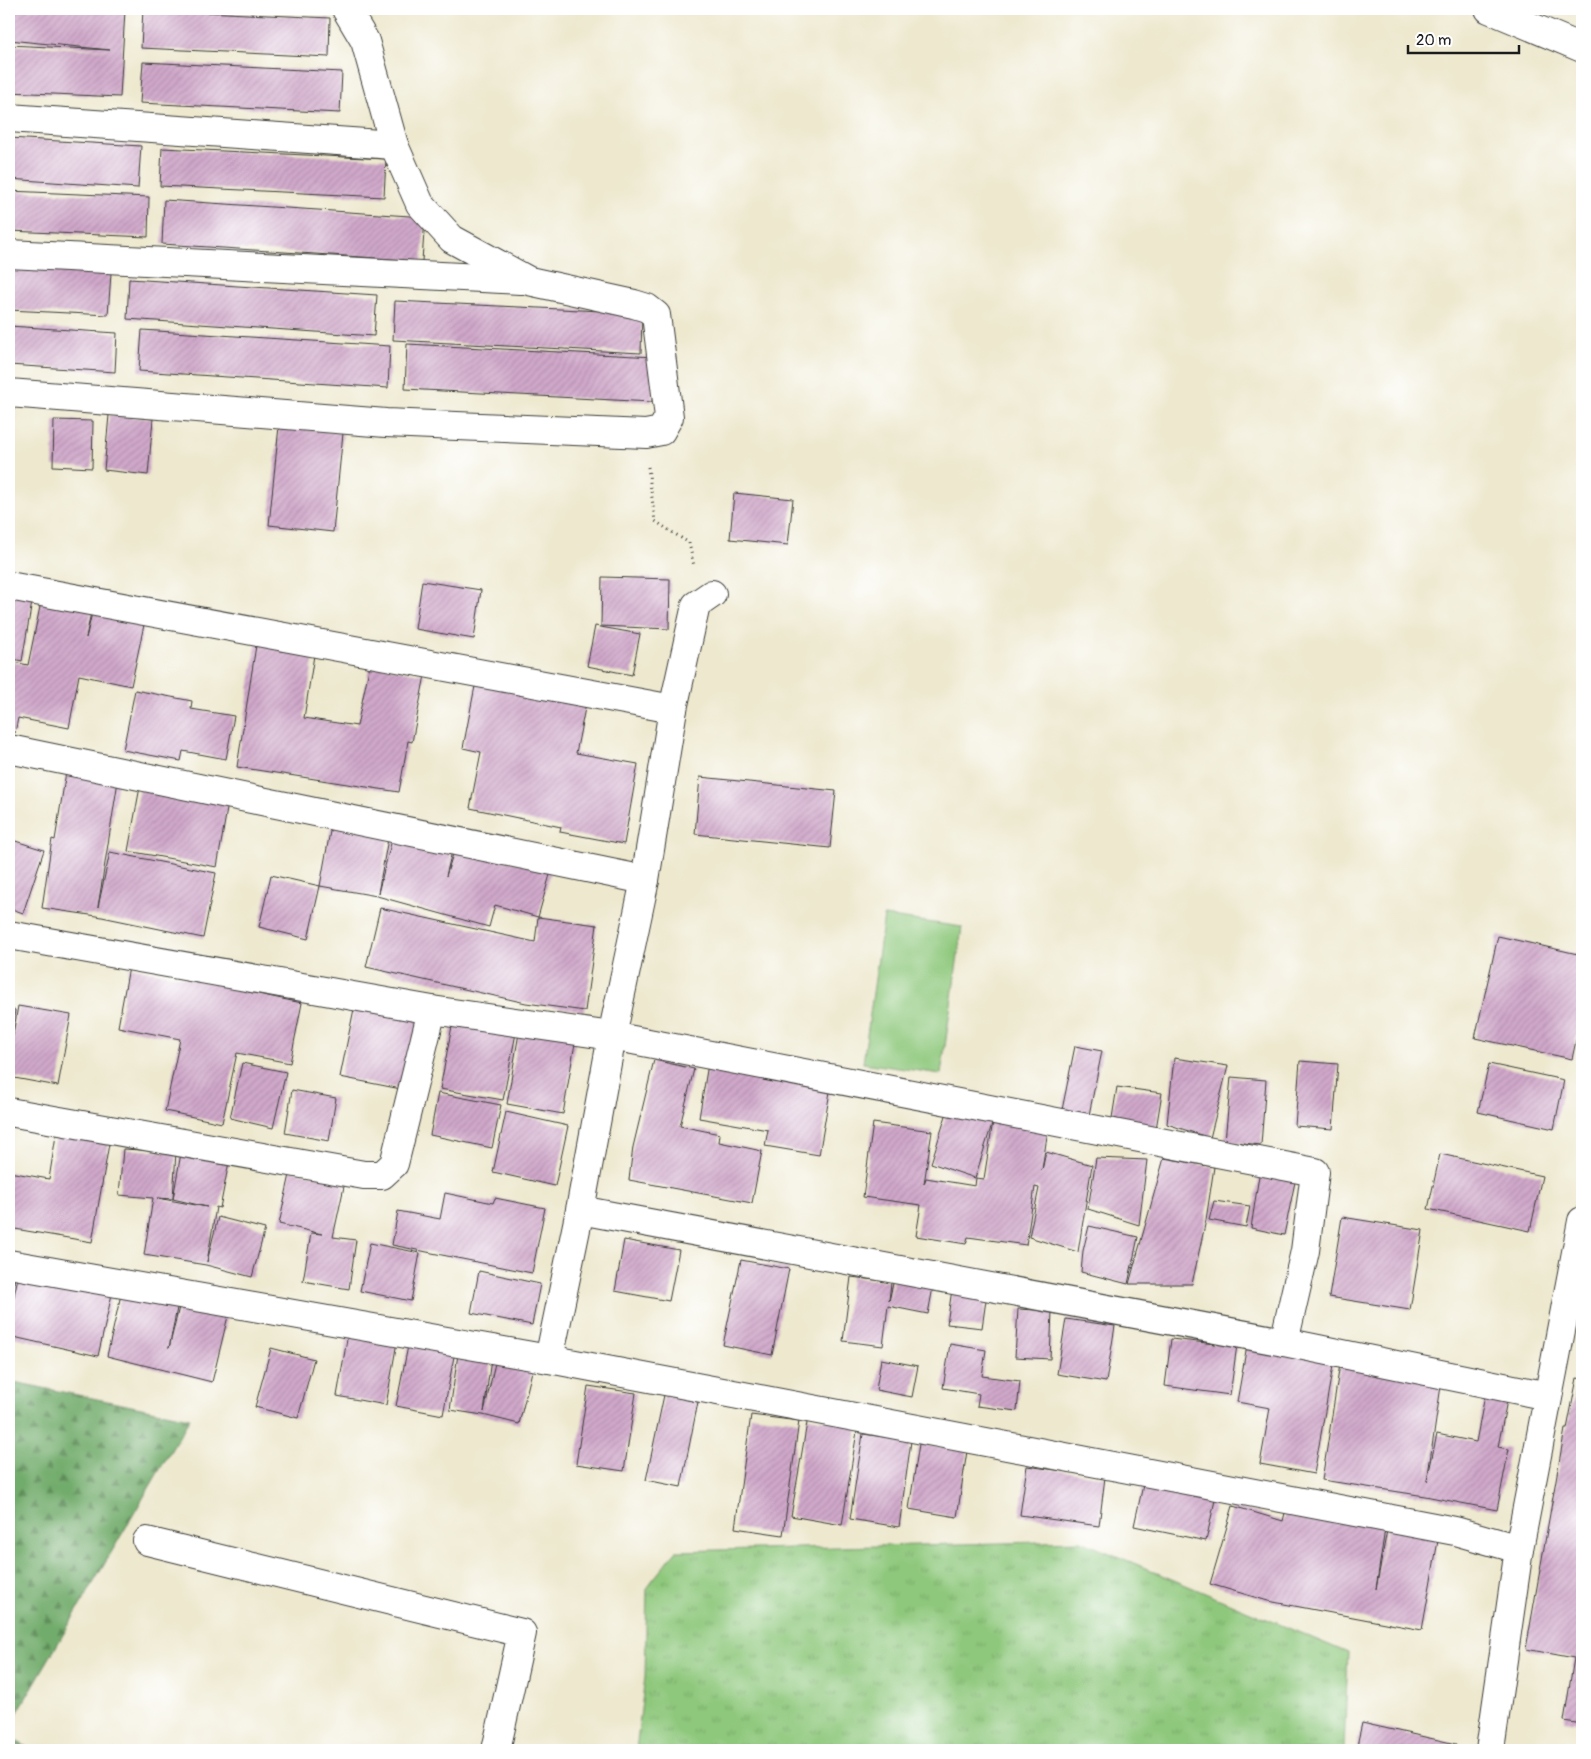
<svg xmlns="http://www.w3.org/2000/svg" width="1591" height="1759" viewBox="0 0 1591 1759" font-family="Pangolin,sans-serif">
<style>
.grass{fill:url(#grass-tufts);stroke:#55724c}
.forest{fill:url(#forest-firs);stroke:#476444}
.garden{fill:#8ec87c;stroke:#55724c}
.building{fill:url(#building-hatch)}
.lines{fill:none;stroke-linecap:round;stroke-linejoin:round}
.minor-casing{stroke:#3b3b37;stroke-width:30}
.path{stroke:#3b3b37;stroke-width:3;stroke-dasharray:1 4;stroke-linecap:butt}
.minor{stroke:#fff;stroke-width:28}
</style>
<defs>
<pattern id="grass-tufts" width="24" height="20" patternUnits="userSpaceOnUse" patternTransform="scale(1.25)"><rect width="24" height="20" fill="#8ec87c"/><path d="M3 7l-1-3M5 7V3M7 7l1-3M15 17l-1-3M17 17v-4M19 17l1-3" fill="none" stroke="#7aab6b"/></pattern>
<pattern id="forest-firs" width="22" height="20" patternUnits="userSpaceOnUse" patternTransform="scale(1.25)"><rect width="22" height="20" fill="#72ac6c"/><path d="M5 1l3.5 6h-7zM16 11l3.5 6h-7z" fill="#5d8b58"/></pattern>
<pattern id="building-hatch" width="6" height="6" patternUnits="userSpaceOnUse" patternTransform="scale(1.25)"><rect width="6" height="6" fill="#d0a8ca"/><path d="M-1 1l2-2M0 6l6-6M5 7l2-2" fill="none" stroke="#b290ad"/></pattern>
</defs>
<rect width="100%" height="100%" fill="#fff"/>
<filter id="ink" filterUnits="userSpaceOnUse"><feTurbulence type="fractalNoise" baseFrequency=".02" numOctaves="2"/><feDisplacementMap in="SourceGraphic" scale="10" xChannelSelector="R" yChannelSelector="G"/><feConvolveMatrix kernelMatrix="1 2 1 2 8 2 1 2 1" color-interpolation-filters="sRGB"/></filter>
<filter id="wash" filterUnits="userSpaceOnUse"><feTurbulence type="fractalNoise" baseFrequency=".0096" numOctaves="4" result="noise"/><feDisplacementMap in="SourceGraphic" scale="20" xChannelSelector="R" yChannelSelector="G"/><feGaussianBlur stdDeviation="1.12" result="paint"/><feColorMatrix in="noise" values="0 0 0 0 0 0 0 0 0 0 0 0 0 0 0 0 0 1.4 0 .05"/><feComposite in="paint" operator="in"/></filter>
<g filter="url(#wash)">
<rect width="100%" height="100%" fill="#ede8ce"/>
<polygon class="grass" points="1081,1541 1348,1653 1344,1750 636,1750 645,1677 647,1587 676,1551"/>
<g class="forest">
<polygon points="9,1381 190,1418 9,1727"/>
<polygon points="9,1737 32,1750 9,1750"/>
</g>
<polygon class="garden" points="884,916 962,927 941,1074 863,1063"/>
<g id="blocks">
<g class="building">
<polygon points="9,9 125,10 120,97 9,92 9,45 110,50 9,40"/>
<polygon points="143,9 330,18 329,57 141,48"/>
<polygon points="143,62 342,72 340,113 140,103"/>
<polygon points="9,138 141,146 138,188 9,179"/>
<polygon points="162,148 386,159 384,197 160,186"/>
<polygon points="9,191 149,197 148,237 9,231"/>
<polygon points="164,200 425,217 422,261 162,244"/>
<polygon points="9,267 111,273 108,315 9,310"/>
<polygon points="129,279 377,295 374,336 127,319"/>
<polygon points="395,301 642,313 641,353 393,340"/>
<polygon points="9,326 117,333 115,372 9,365"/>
<polygon points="142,330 390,346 388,388 139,371"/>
<polygon points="407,344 654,357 652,402 405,389"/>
<polygon points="109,415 153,419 148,475 104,470"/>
<polygon points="54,420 93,421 92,468 53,466"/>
<polygon points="279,426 343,433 333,532 269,525"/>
<polygon points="734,493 793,499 788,545 730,539"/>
<polygon points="602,577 670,579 669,629 601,626"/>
<polygon points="422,581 481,590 474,639 415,629"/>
<polygon points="9,586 34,590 22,661 9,658"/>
<polygon points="43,592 93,602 86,638 93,609 145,620 131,686 79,675 69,728 18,718 15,733 9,732 9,661 28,665"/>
<polygon points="595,626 640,634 632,675 587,666"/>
<polygon points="257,639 315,649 304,718 357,726 370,664 425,675 412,742 408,741 399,792 237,767"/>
<polygon points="476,681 586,703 576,753 638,764 624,844 560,832 561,827 470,808 481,752 463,748"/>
<polygon points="135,690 192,701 191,709 234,716 226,759 183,751 181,761 123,750"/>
<polygon points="66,772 118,781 98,907 110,852 216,873 203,938 97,916 42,908 52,839 55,840"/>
<polygon points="700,777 836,791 830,848 695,834"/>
<polygon points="140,787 228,803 217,867 128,851"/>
<polygon points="333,815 390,828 378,893 394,832 453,847 446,876 455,848 551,871 538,917 495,905 489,927 377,896 320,886"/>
<polygon points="9,839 44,850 23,913 9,908"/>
<polygon points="271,875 320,886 308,939 259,927"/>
<polygon points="380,908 535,942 538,917 597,925 585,1011 526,1003 366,967"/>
<polygon points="1498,936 1582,955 1582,1013 1572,1059 1475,1038"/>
<polygon points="129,967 248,989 248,992 302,1003 290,1063 237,1053 222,1123 165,1111 180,1039 118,1027"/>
<polygon points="355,1004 421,1017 406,1090 340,1077"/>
<polygon points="18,1006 71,1015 58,1086 9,1077 9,1058"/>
<polygon points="9,1009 15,1010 10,1045 9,1045"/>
<polygon points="453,1021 516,1033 503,1100 440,1089"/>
<polygon points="520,1027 576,1037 563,1114 507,1104"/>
<polygon points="1075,1046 1102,1051 1089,1115 1062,1110"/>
<polygon points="1174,1058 1228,1066 1210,1138 1167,1124"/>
<polygon points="654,1060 694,1069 680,1126 720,1134 719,1142 762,1151 752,1203 629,1180 633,1147"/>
<polygon points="1300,1061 1338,1064 1333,1129 1295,1126"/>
<polygon points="242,1063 286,1072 273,1128 230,1118"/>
<polygon points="708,1064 831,1086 819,1155 765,1146 768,1130 699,1118"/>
<polygon points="1489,1064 1564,1080 1554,1129 1478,1112"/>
<polygon points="1231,1077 1266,1080 1261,1145 1225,1141"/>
<polygon points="1117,1087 1162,1093 1156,1129 1112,1118"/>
<polygon points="292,1090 336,1098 329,1141 285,1133"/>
<polygon points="438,1093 501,1105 492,1148 430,1135"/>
<polygon points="949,1106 1048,1129 1042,1170 1046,1152 1092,1165 1078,1252 1029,1237 1039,1188 1035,1187 1026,1245 968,1237 966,1244 916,1236 921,1205 863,1197 873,1123 932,1131 924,1184 926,1178 975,1186 976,1178 984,1179 993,1121 975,1178 931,1163"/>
<polygon points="506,1112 568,1126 555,1186 493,1172"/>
<polygon points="57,1129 110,1138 92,1242 9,1228 9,1172 49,1179"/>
<polygon points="123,1149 176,1152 173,1199 157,1198 207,1207 173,1199 181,1153 229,1162 220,1208 216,1207 207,1262 218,1217 265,1229 252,1277 206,1265 144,1255 153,1198 119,1195"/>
<polygon points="1440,1154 1542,1176 1530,1231 1428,1209"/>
<polygon points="1096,1158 1147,1160 1139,1225 1088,1209"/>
<polygon points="1164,1158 1214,1167 1206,1220 1192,1284 1129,1284"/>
<polygon points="1260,1169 1296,1177 1284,1235 1251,1228"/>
<polygon points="291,1170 345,1182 333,1237 356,1240 349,1289 303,1281 311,1233 322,1234 279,1224"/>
<polygon points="445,1193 493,1203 495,1198 545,1208 532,1273 392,1245 398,1211 440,1219"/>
<polygon points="1214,1201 1250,1206 1246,1227 1209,1220"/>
<polygon points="1342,1217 1423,1230 1410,1310 1329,1297"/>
<polygon points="1089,1226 1138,1237 1128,1284 1081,1272 1083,1251"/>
<polygon points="624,1240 679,1250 669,1301 615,1291"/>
<polygon points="370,1243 420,1253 411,1301 360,1291"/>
<polygon points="741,1260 789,1269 772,1355 723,1345"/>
<polygon points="9,1269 16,1270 10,1310 9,1310"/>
<polygon points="479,1271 540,1284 532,1325 471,1313"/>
<polygon points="19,1273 112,1294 98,1356 9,1336 9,1318"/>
<polygon points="851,1277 891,1282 889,1301 894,1279 933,1287 928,1314 888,1306 883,1346 843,1341"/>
<polygon points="952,1289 987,1293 982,1328 947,1324"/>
<polygon points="122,1290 178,1303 169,1348 180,1303 228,1316 212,1382 107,1356"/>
<polygon points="1018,1309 1052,1311 1050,1359 1015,1357"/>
<polygon points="1066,1319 1115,1326 1106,1382 1057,1374"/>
<polygon points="349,1328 398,1336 386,1405 337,1396"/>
<polygon points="1171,1339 1215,1344 1216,1342 1237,1345 1230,1395 1165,1386"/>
<polygon points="409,1341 455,1351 443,1415 396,1406"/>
<polygon points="950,1344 986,1350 982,1376 1020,1381 1017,1411 977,1406 979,1394 943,1388"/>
<polygon points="1247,1345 1334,1360 1314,1474 1260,1464 1270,1408 1237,1402"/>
<polygon points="271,1348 314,1359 298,1418 255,1407"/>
<polygon points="458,1354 491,1359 484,1412 497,1354 534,1363 519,1424 483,1415 450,1410"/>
<polygon points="881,1359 918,1366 912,1397 876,1390"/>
<polygon points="1340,1364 1442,1379 1427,1481 1437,1434 1476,1442 1486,1390 1508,1395 1498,1447 1509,1449 1497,1510 1425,1496 1322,1480"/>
<polygon points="1577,1378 1582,1379 1582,1613 1578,1637 1582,1638 1582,1724 1564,1721 1574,1658 1526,1649 1565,1429 1567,1429"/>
<polygon points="588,1386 636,1393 624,1471 576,1464"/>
<polygon points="664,1395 698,1402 681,1487 646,1480"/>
<polygon points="751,1415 799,1421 783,1535 735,1528"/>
<polygon points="808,1417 858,1425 842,1525 791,1516"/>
<polygon points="863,1434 911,1441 899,1527 850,1519"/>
<polygon points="919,1444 967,1451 957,1517 909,1509"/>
<polygon points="1027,1466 1105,1477 1099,1526 1020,1515"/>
<polygon points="1143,1485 1215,1500 1206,1541 1134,1526"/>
<polygon points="1233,1506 1283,1521 1286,1509 1386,1522 1376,1589 1388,1525 1439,1535 1422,1630 1268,1601 1210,1584"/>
<polygon points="1362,1723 1456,1744 1454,1750 1356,1750"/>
</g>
</g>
</g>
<g filter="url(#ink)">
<use href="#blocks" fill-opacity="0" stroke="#3b3b37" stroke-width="1"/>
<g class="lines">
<g class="minor-casing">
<g id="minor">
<polyline points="1489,9 1582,48"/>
<polyline points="9,118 394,145"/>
<polyline points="9,254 520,280"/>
<polyline points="9,393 386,423 646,434 661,431 669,417 656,315 647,308 634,304 529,281 452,239 420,204 394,145 365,41 346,9"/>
<polyline points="9,586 673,709"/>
<polyline points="9,749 645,880"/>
<polyline points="9,935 432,1010 612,1036 1315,1172 1305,1251 1284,1342"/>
<polyline points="9,1112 364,1175 382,1175 394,1164 432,1010"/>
<polyline points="580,1210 1284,1342 1548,1396"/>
<polyline points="9,1264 549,1359 1455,1531 1519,1549"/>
<polyline points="549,1359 580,1210 612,1036 645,880 673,709 696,605 712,594"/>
<polyline points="147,1541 522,1633 496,1750"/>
<polyline points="1490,1750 1519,1549 1582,1221"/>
</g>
</g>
<polyline class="path" points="648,467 655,521 689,543 694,566"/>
<use href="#minor" class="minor"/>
</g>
</g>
<rect width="1591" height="1759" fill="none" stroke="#fff" stroke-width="30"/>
<path d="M1408 45v8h111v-8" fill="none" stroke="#1c1c1c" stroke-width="2.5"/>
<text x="1416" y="45" font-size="15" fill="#1c1c1c" stroke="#ffffff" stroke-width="4" paint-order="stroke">20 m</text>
</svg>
